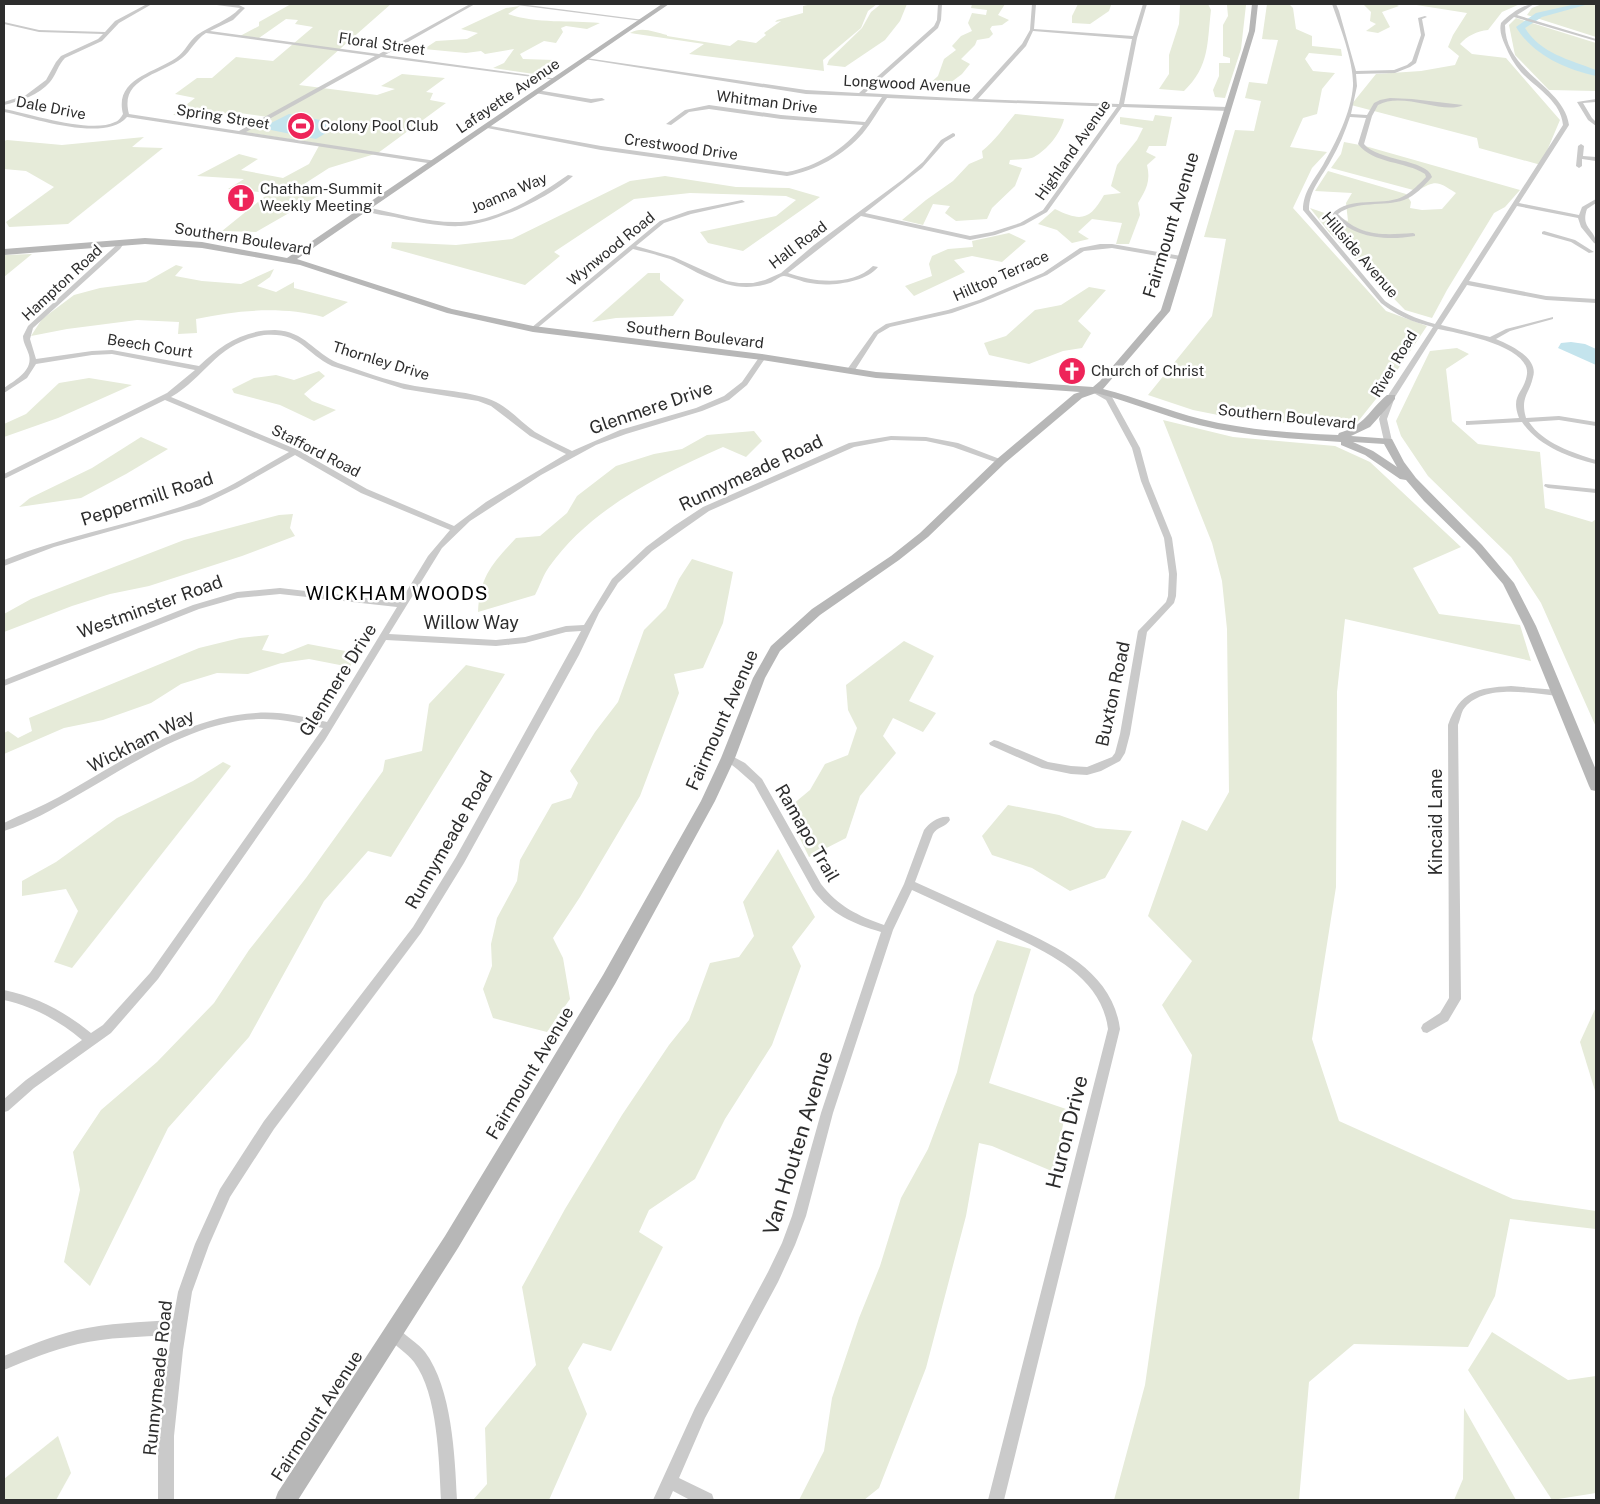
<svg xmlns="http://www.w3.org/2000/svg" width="1600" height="1504" viewBox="0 0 1600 1504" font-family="'Public Sans',sans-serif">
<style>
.green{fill:#e6ebd9}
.water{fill:#c4e4ed}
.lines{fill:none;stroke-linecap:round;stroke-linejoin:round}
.river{fill:#c4e4ed;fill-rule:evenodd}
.street{fill:#cacaca;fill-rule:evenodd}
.secondary{fill:#b7b7b7;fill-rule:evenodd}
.labels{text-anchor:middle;stroke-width:5;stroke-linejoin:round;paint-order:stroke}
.far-street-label{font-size:15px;fill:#2d2d2d;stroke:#fff}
.far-poi-label{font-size:15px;fill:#2d2d2d;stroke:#fff;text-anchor:start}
.street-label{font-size:18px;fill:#2d2d2d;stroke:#fff}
.neighbourhood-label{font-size:19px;letter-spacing:1px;fill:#000;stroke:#fff}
.near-street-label{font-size:21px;fill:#2d2d2d;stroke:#fff}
</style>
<rect width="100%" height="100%" fill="#fff"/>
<g class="green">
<polygon points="291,4 391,4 299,85 377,95 395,89 381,86 402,74 445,78 426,92 433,93 430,100 446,103 378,153 329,168 301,186 329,190 256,232 222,231 269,193 228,189 244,179 197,176 239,154 258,159 241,170 283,178 309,164 320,144 245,132 268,117 232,112 207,117 173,115 195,98 175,94 197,78 212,78 236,57 273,61 313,27 295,24 298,20 286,19 259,38 240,36 259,26 259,22"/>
<path d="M812 4H877L868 11 861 28 823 60 824 71 689 54 704 44 630 33C642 26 654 32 667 35V36L730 46 738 40 756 43 766 35 764 33 781 21 775 22 777 20 803 13V6Z"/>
<polygon points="881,4 907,4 900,21 885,40 845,67 827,65 829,60 862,28 871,12"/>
<polygon points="972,4 1005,4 998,15 1009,20 1002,25 992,26 990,29 993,34 989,38 977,40 975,45 961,59 970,64 962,74 942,89 926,87 938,76 944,59 956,50 952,46 961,36 972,31 968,23 972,13 986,15 987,10 971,8"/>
<polygon points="1078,4 1107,4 1111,5 1109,11 1090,24 1072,23 1072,16"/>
<path d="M1180 4H1208L1211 10C1207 43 1210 66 1184 91L1159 89 1169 74V55L1179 24Z"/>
<polygon points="1267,4 1289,4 1293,8 1296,29 1312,36 1312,46 1341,49 1342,56 1309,53 1305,59 1313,71 1335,73 1322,89 1317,114 1303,118 1290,147 1327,152 1312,168 1293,208 1386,311 1427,326 1388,384 1352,429 1238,419 1193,410 1148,395 1212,316 1226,239 1204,237 1235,130 1254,131 1261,101 1245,98 1249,82 1267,84 1278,40 1262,39"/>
<polygon points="1363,4 1395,4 1399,6 1382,12 1390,27 1378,33 1366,31 1376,24 1370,21 1371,12"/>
<path d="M1410 4H1520L1502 12 1488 30C1477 31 1467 36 1460 44L1472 54 1506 58 1560 120 1541 165 1479 148 1477 138 1351 105 1376 74 1421 71 1455 65 1459 56 1448 47 1453 35 1467 13Z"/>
<polygon points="1542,4 1596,4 1596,37 1527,15 1532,8"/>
<polygon points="1227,5 1246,5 1241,49 1225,98 1215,97 1213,90 1219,76 1219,63 1230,63 1230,58 1223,56 1223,25 1228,16"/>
<path d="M520 6 508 14C537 24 570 20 600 23L587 29 566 26 561 28 563 32 556 43 544 41 520 54 523 59 554 60 534 74 493 68 504 63 514 49 485 54 481 51 466 53 424 49 436 41 467 39 478 33 461 29 506 8Z"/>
<polygon points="1516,18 1596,43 1596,91 1549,90 1515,55 1509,25"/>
<path d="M1015 114 1064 119C1061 133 1047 150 1034 157 1028 160 1017 159 1010 160L1009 164 1022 168 1015 186 992 208 987 219 956 221 945 213 950 206 933 204 923 225 902 220 926 200 953 181 969 164 983 158 982 151C995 141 1004 127 1015 114Z"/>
<path d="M1155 115 1172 117 1166 146H1149L1146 152 1156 157 1147 165C1151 181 1146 190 1138 203L1140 215 1129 244H1116L1122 223 1092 219 1078 232 1089 239 1072 243 1057 230 1038 224 1055 209C1081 222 1090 220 1104 195L1121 193 1111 186 1117 165 1137 140 1143 128 1120 124V117L1153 121Z"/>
<polygon points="144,137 132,147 163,148 68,224 9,227 6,222 54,187 26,171 4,169 4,141 7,140 62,145"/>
<path d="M1344 142 1365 146 1520 190 1505 207 1494 213 1447 290 1432 318 1405 310 1329 232 1310 208 1348 221 1346 203 1352 193 1315 191 1328 171 1406 194 1411 202 1410 208 1422 210 1442 209 1456 193C1438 182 1437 179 1417 191L1331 168 1341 154Z"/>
<polygon points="665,176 736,187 789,188 820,197 743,251 708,243 700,232 776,216 796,200 786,196 690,193 634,199 554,252 560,256 525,285 391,248 392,242 456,245 512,239 630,181"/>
<polygon points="1009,233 1026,241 1002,262 972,256 954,260 965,272 914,296 905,286 932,276 929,264 932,256 948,249 973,247 972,241"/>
<polygon points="32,254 4,277 4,255"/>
<path d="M176 265 183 267 175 276 202 281 241 284 274 269 270 277 257 286 276 292 294 282V288L348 302 323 317C282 306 237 310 196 319L197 333 178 334 179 322 137 320 67 329 31 336 42 319 74 295 100 288 146 282Z"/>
<polygon points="648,273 660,273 660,280 684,300 673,316 616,318 592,322"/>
<polygon points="1089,287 1106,290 1078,321 1091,333 1082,348 1063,351 1029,364 989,355 984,343 1006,336 1035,310 1061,305"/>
<polygon points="1457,348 1469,354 1446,369 1452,421 1478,444 1540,452 1545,508 1592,522 1596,519 1596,727 1541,603 1511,557 1428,476 1401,436 1396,421 1430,351"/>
<polygon points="319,371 325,376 304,394 312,401 336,410 314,421 280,405 234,393 232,389 254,378 276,375 294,380"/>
<polygon points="89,378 132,385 58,418 4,437 4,424 26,414 59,383"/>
<polygon points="1163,420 1233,437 1335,446 1370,462 1461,547 1413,568 1439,614 1520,625 1531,661 1345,619 1337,692 1336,887 1312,1039 1339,1121 1513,1199 1596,1211 1596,1229 1510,1219 1495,1296 1468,1347 1354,1344 1309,1382 1299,1500 1114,1500 1145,1385 1192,1055 1162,1005 1192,961 1148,916 1182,820 1207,831 1229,792 1227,629 1222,581 1212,543"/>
<path d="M754 431 762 441 746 457 723 447C658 476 591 508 549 567 543 575 540 586 535 595L478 612C480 576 492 564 516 538L540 536 567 513 577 496 616 466 654 454 682 449 707 435Z"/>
<polygon points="141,437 168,449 126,474 81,498 19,507 30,498 92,468"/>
<polygon points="293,514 290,528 295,536 242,556 149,586 110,594 72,606 4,632 4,614 31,599 184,540 279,515"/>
<polygon points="692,559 733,572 723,623 703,668 674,674 679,693 640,796 580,897 553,938 563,958 570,999 547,1032 493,1018 483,989 492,966 491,944 497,918 517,881 520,860 552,804 571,798 578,783 570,771 595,732 618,702 644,630 666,608 679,579"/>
<polygon points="269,635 262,650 283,654 308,644 356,653 350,667 309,659 281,663 248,674 217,673 181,684 151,703 103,720 64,728 4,754 4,733 8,731 18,738 32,731 29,718 199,648 240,638"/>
<polygon points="904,641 934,656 909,701 936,713 923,732 893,718 883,736 896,753 860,796 846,838 809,857 786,810 810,790 825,764 848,755 857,728 848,710 846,685"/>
<polygon points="466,665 505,674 391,857 368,851 324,901 249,1037 168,1128 90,1286 64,1262 80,1190 73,1152 101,1110 157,1062 214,1003 249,950 306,878 383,771 385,760 422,751 429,704"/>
<polygon points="223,762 231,766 72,968 54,962 78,911 66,889 22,896 22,881 56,862 117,818 193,781"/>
<polygon points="1008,805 1059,815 1096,828 1132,831 1105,878 1070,891 1032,868 992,855 982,836"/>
<polygon points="778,849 815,917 792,947 801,966 772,1045 725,1119 695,1179 649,1210 639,1232 663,1247 611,1351 583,1343 568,1368 587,1414 549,1500 473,1500 487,1484 485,1428 536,1365 522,1287 565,1209 622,1115 669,1045 689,1020 710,963 739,957 754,936 743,902"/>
<polygon points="997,940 1031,949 989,1083 1066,1109 1054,1172 992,1146 979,1143 966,1216 926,1368 879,1488 864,1500 799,1500 824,1451 832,1398 859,1318 880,1266 901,1198 928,1149 957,1072 974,995"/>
<polygon points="1596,1007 1596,1094 1580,1042"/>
<polygon points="1492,1332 1568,1380 1596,1376 1596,1493 1552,1500 1468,1370"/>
<polygon points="1464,1408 1516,1500 1454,1500 1463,1479"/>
<polygon points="58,1436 71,1473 56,1500 4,1500 4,1479"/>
</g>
<g class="water">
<polygon points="289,114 341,124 316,139 261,128"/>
<polygon points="1571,342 1585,344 1596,349 1596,365 1558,348 1561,343"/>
</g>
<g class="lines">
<path class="river" d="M1576 4H1589L1542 17 1525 28C1540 53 1570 60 1596 70V76C1565 69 1533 55 1516 27L1536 13Z"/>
<g class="street">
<path d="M147 4H152L119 23 102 41 65 58C58 65 56 75 50 82 39 95 20 101 4 105V102L26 95 46 80 56 62 61 56 98 39 103 34 39 32 4 24V22L39 30 105 32 115 21Z"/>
<path d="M209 4 239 5 245 8 233 20 210 31 379 54 470 4H475L385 55 558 79 556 80 381 57 246 132 436 161 437 162 434 164 127 117C105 143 34 118 4 112V109C31 114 91 134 115 122 119 121 121 117 123 114 114 79 154 73 176 58 185 52 189 41 197 35 211 25 228 21 240 8ZM206 33 375 56 239 131 129 114C119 78 161 75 182 58 191 51 195 40 206 33Z"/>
<polygon points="509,4 520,4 644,20 642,21"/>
<path d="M938 4H942L941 20 938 28 865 93 972 99 1022 44 1030 30 1032 4H1036L1034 29 1133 36 1143 4H1147L1137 38 1124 104 1228 107 1231 109 1228 111 1122 107 1047 212 1024 225 995 235 970 240 861 216 788 273C813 282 851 287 873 266L878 267C865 283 829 287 810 283 802 282 792 277 784 276 780 276 775 281 770 283 756 288 740 288 726 284 706 279 688 267 670 259 658 255 645 252 633 249L535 330H531V328L660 221 688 211 742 200 745 202 691 214 664 223 636 246 674 257 727 281 739 283H753L765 280 781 273 814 245 902 180 923 162 941 140 953 133 955 134V136L945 142 922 168 865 213 970 236 992 232 1020 223 1043 210 1117 107 887 98C879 109 872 122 863 133 844 155 815 171 787 176L601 150 482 127 485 125 601 146 787 172C816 167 845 149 863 125L781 119 709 109 689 112 671 125 666 124 685 110 709 105 781 115 865 122 882 97 806 94 584 59 586 58 806 90 859 93 934 26 937 20ZM1033 31 1132 39 1119 104 978 99 1026 46Z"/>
<path d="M1332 4H1336L1339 11 1356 71 1394 70 1407 65 1412 61 1421 35 1418 18 1425 16 1427 17 1422 19 1425 35 1416 63 1410 67 1395 73 1356 74 1357 86 1351 114 1367 115 1374 103 1380 100 1390 98 1412 99 1463 105C1443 115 1403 91 1378 105L1372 116 1364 144C1377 161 1427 159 1432 177 1424 186 1415 196 1404 200 1384 207 1356 200 1338 214 1361 237 1383 235 1413 233L1415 234V236C1385 241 1353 238 1332 214 1351 195 1380 207 1402 197 1412 192 1419 184 1426 177L1425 174C1405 161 1373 164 1358 144L1366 118 1350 117C1345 132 1339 146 1331 160 1322 177 1309 190 1309 210L1385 301C1401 312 1416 319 1435 324L1563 125C1561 101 1536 88 1521 72 1514 64 1509 55 1505 45 1502 38 1499 31 1501 23 1509 15 1523 4 1534 4L1517 15 1596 39V41L1514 17 1505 25C1505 73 1564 86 1569 125L1519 203 1579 215 1582 207 1596 199V203L1587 209C1580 229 1596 229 1596 244L1594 243 1581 227 1578 218 1517 206 1469 281 1546 296 1596 299V303L1546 300 1467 285 1441 325 1490 337 1506 329 1553 317V319L1510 331 1496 339C1510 345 1539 358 1533 377 1529 395 1520 397 1526 418L1559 416 1596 422V426L1559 420 1529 422C1543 443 1573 453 1596 460V464C1570 458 1538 446 1522 422L1466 425V421H1469L1519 418C1510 394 1524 394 1527 374 1530 346 1458 333 1438 329L1395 397 1387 419 1392 441 1388 443 1384 441 1379 419 1387 397 1433 327C1413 322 1397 316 1381 303L1303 210C1303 192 1314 180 1323 165 1336 142 1351 113 1353 86 1354 62 1340 27 1332 4Z"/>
<polygon points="537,90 591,99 602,98 605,100 591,103 535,93"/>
<polygon points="1596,99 1596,102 1583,103 1592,118 1596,122 1596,126 1588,120 1577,102"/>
<polygon points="1581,144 1584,146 1583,156 1596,157 1596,161 1582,159 1582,166 1579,168 1576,166 1578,146"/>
<path d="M568 175 573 176C549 198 493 224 461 226 440 227 419 222 399 218 388 215 372 215 362 209L365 207C396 213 428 223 460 222 498 221 538 196 568 175Z"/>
<polygon points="1544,231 1575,240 1594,252 1589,253 1571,242 1542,234 1542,232"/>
<path d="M122 240 125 242 120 249 33 328 30 339 36 359 92 351 112 350 199 366C221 345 243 330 275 330 305 331 314 353 338 363 359 370 389 381 410 385 435 390 474 391 496 402 510 409 522 423 535 432 547 439 560 445 572 451L620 430 696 408 724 396 742 382 760 356 766 357 747 385 729 400 702 411 626 434 596 445 541 475 470 521 442 548 389 634 496 640 525 637 566 626 584 625 612 579 646 547 674 526 703 507 849 443 891 436 926 437 958 443 1005 461 1001 463H998L953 447 926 441 891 440 854 447 709 511 652 551 618 583 599 613 579 655 464 863 421 933 274 1129 230 1197 209 1245 192 1292 183 1350 174 1436V1500H158V1436L171 1335C140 1337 108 1337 78 1344 52 1350 28 1360 4 1370V1356C28 1346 52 1336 77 1330 108 1323 141 1322 173 1320L178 1292 195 1244 220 1189 264 1121 413 927 456 857 581 631 566 632 525 643 496 646 386 640 325 740 158 979 111 1033 34 1088 8 1111 4 1112V1099L26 1080 82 1040C58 1020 34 1007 4 1000V990C38 997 65 1012 91 1033L103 1025 150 973 323 728C304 724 283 719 263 719 195 719 133 764 76 796 53 809 29 823 4 831V823C22 814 41 807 59 797 120 763 183 717 256 713 280 711 303 717 327 722L397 607 280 594 238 598 199 609 4 686V680L193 605 237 592 280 588 400 602 428 556 450 530 361 493 295 455 237 488 200 506 54 547 4 566V560C66 535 132 525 194 502 228 490 258 469 289 452L165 400 4 479V474L167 393 195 370 112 354 92 355 36 364 27 378 4 393V388C15 380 33 371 29 355 27 348 23 343 23 336L28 326ZM264 335C301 332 304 352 332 366L404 389 478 401 491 406 530 436 566 454 486 502 454 526 367 489 298 450 171 397C208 375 216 343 264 335Z"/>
<polygon points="1100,244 1112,244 1181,256 1184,258 1181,260 1112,248 1084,251 1047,275 983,302 952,313 890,327 878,334 853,373 846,371 874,332 886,324 948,310 979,300 1043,273 1080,248"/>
<polygon points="1092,388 1098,388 1112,397 1140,448 1149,481 1172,538 1177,574 1176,596 1174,603 1147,632 1130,734 1125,753 1120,761 1101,771 1087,775 1071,774 1042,768 990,745 989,743 994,740 998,741 1048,762 1071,766 1087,767 1112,757 1115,753 1120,734 1138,631 1166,602 1168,596 1169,574 1164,538 1141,481 1132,448 1106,400 1092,392"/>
<polygon points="1545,484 1596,489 1596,493 1548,488 1544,486"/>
<path d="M1511 686 1557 690 1562 693 1557 696C1530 693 1481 683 1463 710 1461 714 1460 720 1458 725L1461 999 1448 1021 1427 1033 1423 1032 1421 1028 1423 1024 1440 1013 1449 998 1448 725C1460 691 1477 688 1511 686Z"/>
<path d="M728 754 745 763 762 779 821 884C838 906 858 916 884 925L904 884 924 830C929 823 940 815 949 817L950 820C946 827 937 827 933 834L915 882C943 895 971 907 999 920 1048 943 1112 967 1120 1029L1004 1500H988L1108 1029C1101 972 1038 948 992 927 965 915 939 902 912 890L893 930 833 1113 806 1216 795 1245 778 1282 705 1418 679 1478 712 1494 714 1500H690L673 1491 669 1500H653L695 1408 768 1272 782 1243 792 1216 821 1113 881 932C852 923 832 915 813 890L754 784 737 769 723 758 724 756Z"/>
<path d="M394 1327 399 1329C407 1337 418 1343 425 1352 452 1388 455 1456 457 1500H441C439 1461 438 1394 414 1362 407 1353 397 1347 389 1339L387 1334 389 1329Z"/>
</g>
<path class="secondary" d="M662 4H669L297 259 452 309 533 326 762 354 876 372 1093 387 1100 381 1161 310 1249 31 1252 4H1258L1255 31 1170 311 1103 389C1136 397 1168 411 1201 419 1246 430 1292 433 1338 435L1339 433C1365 426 1369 410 1387 395H1395V399L1370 427 1351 436 1392 439 1404 462 1416 478 1482 545 1514 583 1536 626 1596 770V791L1591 790 1589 786 1524 626 1503 584 1474 550 1424 501 1406 480 1400 479 1365 455 1341 445V442C1293 439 1245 436 1199 425 1164 416 1131 402 1096 393L1082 398 1005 463 928 537 899 560 820 615 780 651 765 678 735 758 715 801 615 984 458 1248 298 1500H275L278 1492 445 1236 603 975 701 801 721 758 753 678 771 646 812 609 891 556 920 533 997 459 1074 394 1080 392 876 378 762 360 533 332 447 313 300 265 202 248 145 244 4 255V249L145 238 202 242 287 258ZM1353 442 1384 444 1397 467 1373 451Z"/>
</g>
<defs>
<g id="stadium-disc" transform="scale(1.4375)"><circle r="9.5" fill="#ee2459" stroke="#fff"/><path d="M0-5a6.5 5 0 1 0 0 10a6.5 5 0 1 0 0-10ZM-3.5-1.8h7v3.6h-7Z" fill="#fff"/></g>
<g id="church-disc" transform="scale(1.4375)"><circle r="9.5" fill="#ee2459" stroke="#fff"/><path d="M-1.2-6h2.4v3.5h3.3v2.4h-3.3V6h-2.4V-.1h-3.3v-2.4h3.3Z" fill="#fff"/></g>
</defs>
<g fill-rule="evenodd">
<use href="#stadium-disc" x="301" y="126"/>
<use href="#church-disc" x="241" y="198"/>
<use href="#church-disc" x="1072" y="371"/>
</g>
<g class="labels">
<g class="far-street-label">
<text transform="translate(382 44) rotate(8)" y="5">Floral Street</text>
<text transform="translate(907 84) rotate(3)" y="5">Longwood Avenue</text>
<text transform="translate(508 96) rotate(-34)" y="5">Lafayette Avenue</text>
<text transform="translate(767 102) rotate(7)" y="5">Whitman Drive</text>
<text transform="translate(51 108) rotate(11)" y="5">Dale Drive</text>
<text transform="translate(223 117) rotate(9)" y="5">Spring Street</text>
<text transform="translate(681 147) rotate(8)" y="5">Crestwood Drive</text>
<text transform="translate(1073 150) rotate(-55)" y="5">Highland Avenue</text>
<text transform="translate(509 193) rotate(-23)" y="5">Joanna Way</text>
<text transform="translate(243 239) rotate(9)" y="5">Southern Boulevard</text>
<text transform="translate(798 245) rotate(-37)" y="5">Hall Road</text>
<text transform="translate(611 249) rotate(-39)" y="5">Wynwood Road</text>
<text transform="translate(1360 255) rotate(49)" y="5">Hillside Avenue</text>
<text transform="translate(1001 276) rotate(-24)" y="5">Hilltop Terrace</text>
<text transform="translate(62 283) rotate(-43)" y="5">Hampton Road</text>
<text transform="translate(695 335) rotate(7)" y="5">Southern Boulevard</text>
<text transform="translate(150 346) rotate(9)" y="5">Beech Court</text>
<text transform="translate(381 361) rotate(17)" y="5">Thornley Drive</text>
<text transform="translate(1394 364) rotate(-59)" y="5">River Road</text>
<text transform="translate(1287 417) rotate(6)" y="5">Southern Boulevard</text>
<text transform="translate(316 451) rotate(27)" y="5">Stafford Road</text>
</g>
<g class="far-poi-label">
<text x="320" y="131">Colony Pool Club</text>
<text x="260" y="194">Chatham-Summit<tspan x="260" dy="17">Weekly Meeting</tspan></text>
<text x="1091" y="376">Church of Christ</text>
</g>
<g class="street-label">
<text transform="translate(1171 225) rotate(-73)" y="6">Fairmount Avenue</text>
<text transform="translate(651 408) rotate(-19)" y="6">Glenmere Drive</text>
<text transform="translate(751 473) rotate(-25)" y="6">Runnymeade Road</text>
<text transform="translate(147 499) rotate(-18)" y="6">Peppermill Road</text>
<text transform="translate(150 607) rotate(-20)" y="6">Westminster Road</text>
<text x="471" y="629">Willow Way</text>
<text transform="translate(338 680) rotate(-58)" y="6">Glenmere Drive</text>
<text transform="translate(1113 694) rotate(-78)" y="6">Buxton Road</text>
<text transform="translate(722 720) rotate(-66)" y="6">Fairmount Avenue</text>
<text transform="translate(141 741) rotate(-27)" y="6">Wickham Way</text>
<text transform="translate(1436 822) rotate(-90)" y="6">Kincaid Lane</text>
<text transform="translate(807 833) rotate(60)" y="6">Ramapo Trail</text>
<text transform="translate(449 840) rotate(-60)" y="6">Runnymeade Road</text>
<text transform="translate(530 1073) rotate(-59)" y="6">Fairmount Avenue</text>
<text transform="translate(158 1378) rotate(-84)" y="6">Runnymeade Road</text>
<text transform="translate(317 1416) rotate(-57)" y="6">Fairmount Avenue</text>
</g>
<g class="neighbourhood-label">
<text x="397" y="600">WICKHAM WOODS</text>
</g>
<g class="near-street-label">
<text transform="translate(1067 1132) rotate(-76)" y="7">Huron Drive</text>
<text transform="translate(798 1143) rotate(-73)" y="7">Van Houten Avenue</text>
</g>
</g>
<rect width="1600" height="1504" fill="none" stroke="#2d2d2d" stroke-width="10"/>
</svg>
